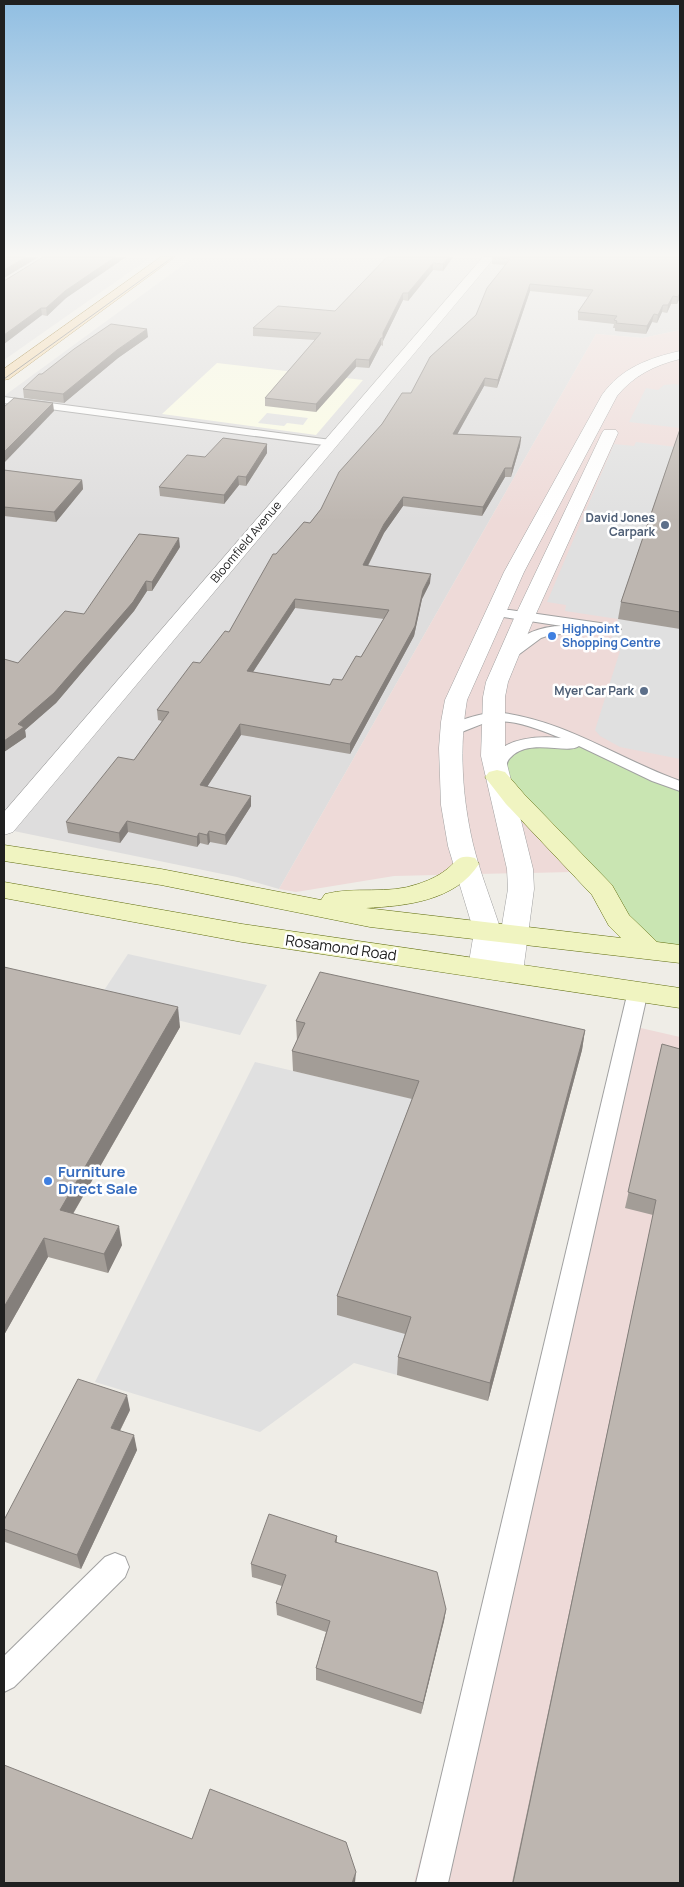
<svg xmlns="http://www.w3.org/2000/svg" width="684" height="1887" viewBox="0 0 684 1887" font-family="Manrope,sans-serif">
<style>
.residential{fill:#dedddd}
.commercial{fill:#eedad8}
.education{fill:#fbfce3}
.grass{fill:#c9e5b2}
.parking{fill:#e0e0e0}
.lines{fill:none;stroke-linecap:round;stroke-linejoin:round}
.lane-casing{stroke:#a1a1a1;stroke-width:2}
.street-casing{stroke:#a1a1a1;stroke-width:1}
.secondary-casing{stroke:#616e0f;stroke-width:1}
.primary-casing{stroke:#8e680e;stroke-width:1}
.lane{fill:#fff;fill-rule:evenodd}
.street{fill:#fff;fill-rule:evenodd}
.secondary{fill:#f0f4c1;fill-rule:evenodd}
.primary{fill:#f3d6a8;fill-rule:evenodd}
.tram{stroke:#6e6e6e;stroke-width:1}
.wall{fill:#a39d97;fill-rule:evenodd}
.shaded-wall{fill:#847f7b}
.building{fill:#bdb6b0;stroke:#847f7b;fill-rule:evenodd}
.service-dot{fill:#5c6f8a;stroke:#fff;stroke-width:2}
.shop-dot{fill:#3f7fe0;stroke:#fff;stroke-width:2}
.labels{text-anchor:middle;stroke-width:5;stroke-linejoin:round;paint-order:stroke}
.far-service-label{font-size:12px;font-weight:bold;fill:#4e5e75;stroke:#fff;text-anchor:end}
.far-street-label{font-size:12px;fill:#202020;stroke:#fff}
.far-shop-label{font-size:12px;font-weight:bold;fill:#366cbe;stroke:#fff;text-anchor:start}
.street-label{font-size:15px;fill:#202020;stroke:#fff}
.shop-label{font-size:15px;font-weight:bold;fill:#366cbe;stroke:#fff;text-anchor:start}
</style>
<rect width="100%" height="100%" fill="#efede7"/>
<g class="residential">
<polygon points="4,257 151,257 4,360"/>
<polygon points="194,257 680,257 680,330 643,338 596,334 279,889 237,877 4,829 4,396"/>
</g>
<g class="commercial">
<polygon points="680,330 680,919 614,871 394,876 296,892 279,889 596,334 643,338"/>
<polygon points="632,1026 680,1037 680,1883 414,1883"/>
</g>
<polygon class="education" points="217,363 363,380 316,435 162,414"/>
<polygon class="grass" points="567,743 583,747 671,783 680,786 680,954 649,950 499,764 517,747"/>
<g class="parking">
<polygon points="675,384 680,385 680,428 629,422 646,388 658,390 664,385"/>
<polygon points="267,413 308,418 303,425 287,423 284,426 258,423"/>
<polygon points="636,442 676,447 680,629 680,759 620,747 600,736 595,730 620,651 607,649 618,619 565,611 566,605 547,602 614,444 634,446"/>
<polygon points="128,954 267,985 240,1035 97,1001"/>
<polygon points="255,1062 418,1100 410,1336 397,1375 354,1363 260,1432 95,1382"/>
</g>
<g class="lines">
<g class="lane-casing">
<g id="lane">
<polygon points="4,397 331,440 337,443 331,446 4,403"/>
<path d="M495 608 614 625 621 629 614 633 573 627 575 630 573 633 550 635 541 638 514 658H504L502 655C516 636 539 626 562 626L490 615 488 612Z"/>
<path d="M496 712C566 720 616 758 680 781V791L652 781 579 746C567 755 529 737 510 758 504 764 507 774 503 780H491L489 777C490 771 490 764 493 758 505 737 540 736 561 738 540 730 513 718 489 722 476 725 465 732 452 735L446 733 444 730C451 721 484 713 496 712Z"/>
<polygon points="638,984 645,986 648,991 448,1883 416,1883 628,991 631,986"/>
<polygon points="115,1553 125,1557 129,1567 125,1577 14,1687 4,1692 4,1656 105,1557"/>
</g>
</g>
<g class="street-casing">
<g id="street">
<polygon points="483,257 495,257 13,832 4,835 4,812"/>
<path d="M680 351V359C655 365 633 376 617 396L524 572 467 700C459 747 462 797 473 844 480 873 492 902 501 931L508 889 507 869 481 756 483 697 486 682 515 616 602 433 604 430H616L618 433 535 616 508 682 505 697V756L533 869 534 889 523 972 519 979 509 982 499 979 495 969 492 975 482 978 472 975 468 968 474 932 448 846 441 805 439 748 441 722 445 700 504 572 602 395C621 368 649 358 680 351Z"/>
</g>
</g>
<g class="secondary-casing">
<g id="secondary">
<path d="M497 770 505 772 524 794 612 885 629 915 657 942 680 945V963L370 927 161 885 4 861V845L161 869 321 900 325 894C355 886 388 895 418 884 427 881 437 877 446 870 458 861 457 854 475 858L479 864C455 901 406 906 366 908L621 938 609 926 592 895 506 804 485 777 489 772Z"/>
<polygon points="4,882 242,924 680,988 680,1008 242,942 4,898"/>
</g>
</g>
<g class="primary-casing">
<polygon id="primary" points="161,257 175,257 9,379 4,380 4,369"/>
</g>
<use href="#lane" class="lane"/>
<use href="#street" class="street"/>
<use href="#secondary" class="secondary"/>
<use href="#primary" class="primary"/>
<polyline class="tram" points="4,379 173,257"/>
</g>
<g class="wall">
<polygon points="43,257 126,257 66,298 47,316 42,315 4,344 4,281"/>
<polygon points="387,257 453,257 443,271 433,270 408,301 403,300 383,341 383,346 381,345 369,368 356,367 316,412 265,406 265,398 315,340 253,336 253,328 335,311"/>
<path d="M492 257H680V297L677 304H671L667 313 662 312 657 323 652 322 646 334 615 331V328H613L614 324 578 320V312L588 297 530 291 497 388 484 386 457 434 521 437 520 446 511 477H505L482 516 403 506 384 533 368 566 430 583 422 599 414 636 350 754 241 735 207 787 251 806 226 845 210 842 208 845 200 843 197 847 128 832 120 843 68 833 66 822 134 760 162 721 158 720 157 710 229 632 276 554 310 523 411 393 476 315 505 265 492 264ZM295 608 384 619 361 657 342 680 330 685 253 672Z"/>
<polygon points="148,337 118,358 64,403 24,398 23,389 42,374"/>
<polygon points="680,429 680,629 618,619 621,602"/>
<polygon points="267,444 267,453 246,486 239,485 224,504 160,496 159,487 205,457"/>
<polygon points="4,470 82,480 83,489 56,522 4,516"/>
<polygon points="180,547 152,591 147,591 134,611 56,703 25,730 26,737 4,752 4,659 18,663 84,614"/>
<polygon points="4,967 180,1027 73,1214 122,1245 108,1273 48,1257 4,1335"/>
<polygon points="296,1021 585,1030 582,1050 488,1401 397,1375 398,1357 405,1334 337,1315 337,1296 412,1099 293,1071 292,1051 297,1041"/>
<polygon points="662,1044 680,1883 512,1883 653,1215 625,1208"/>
<polygon points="130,1410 120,1431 137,1450 81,1569 5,1542 4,1540 4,1520"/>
<polygon points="337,1536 337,1542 446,1609 444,1621 421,1714 316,1680 316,1668 326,1632 277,1615 276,1603 282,1586 252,1577 251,1564"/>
</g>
<g class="shaded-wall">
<polygon points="26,257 39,257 4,278 4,270"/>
<polygon points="115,257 126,257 66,298 47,316 46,308 65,291"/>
<polygon points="449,257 453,257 443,271 443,264"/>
<polygon points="433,263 433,270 408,301 408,293"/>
<polygon points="530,284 530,291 497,388 498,380"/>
<polygon points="680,292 680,297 677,304 678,297"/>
<polygon points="403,293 403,300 383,341 383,346 383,333"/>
<polygon points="673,296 671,304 667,313 668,305"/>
<polygon points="663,305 662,312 657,323 658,315"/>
<polygon points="41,308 42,315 4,344 4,335"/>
<polygon points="654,314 652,322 646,334 647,326"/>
<polygon points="147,329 148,337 118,358 64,403 63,394 117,350"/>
<polygon points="381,338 381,345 369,368 369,360"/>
<polygon points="356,359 356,367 316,412 316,404"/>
<polygon points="485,378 484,386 453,442 453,434"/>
<polygon points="53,403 54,411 4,463 4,452"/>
<polygon points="521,437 520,446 511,477 512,468"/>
<polygon points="267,444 267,453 246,486 246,477"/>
<polygon points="505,468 505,477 482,516 483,507"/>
<polygon points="238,476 239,485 224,504 224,495"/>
<polygon points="82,480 83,489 56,522 54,512"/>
<polygon points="403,497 403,506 384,533 363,575 363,565 384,524"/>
<polygon points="179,538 180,547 152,591 152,582"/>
<polygon points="431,574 430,583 422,599 414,636 350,754 350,744"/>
<polygon points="146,581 147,591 134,611 56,703 25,730 26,737 4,752 4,741"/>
<polygon points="295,599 295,608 247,681 247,671"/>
<polygon points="240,724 241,735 201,796 200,785"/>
<polygon points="251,796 251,806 226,845 225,835"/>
<polygon points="127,821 128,832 120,843 119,833"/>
<polygon points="209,831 210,842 208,845 207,835"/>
<polygon points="199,833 200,843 197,847 197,837"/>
<polygon points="178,1007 180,1027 64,1229 60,1210"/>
<polygon points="585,1030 582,1050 488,1401 490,1383"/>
<polygon points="119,1226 122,1245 108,1273 104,1254"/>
<polygon points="44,1238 48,1257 4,1335 4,1307"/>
<polygon points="127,1395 130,1410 114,1442 111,1428"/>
<polygon points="134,1435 137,1450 81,1569 77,1555"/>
<polygon points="446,1609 444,1621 421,1714 423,1703"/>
<polygon points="356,1872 355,1883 352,1883"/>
</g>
<g class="building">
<polygon points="4,257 26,257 4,270"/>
<polygon points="43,257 115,257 65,291 46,308 41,308 4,335 4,281"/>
<polygon points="387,257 449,257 443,264 433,263 408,293 403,293 383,333 383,338 381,338 369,360 356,359 316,404 265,398 321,333 253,328 278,306 335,311"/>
<path d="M494 257H680V292L678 297 673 296 668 305H663L658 315 654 314 647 326 616 323 617 321 614 320 617 316 578 312 593 290 530 284 498 380 485 378 453 434 521 437 512 468H505L483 507 403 497 384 524 363 565 431 574 423 590 415 626 350 744 240 724 200 785 251 796 225 835 209 831 207 835 199 833 197 837 127 821 119 833 66 822 118 757 134 760 169 712 157 710 193 662 200 663 225 631 229 632 273 554H276L304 522 310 523 321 509 339 472 382 424 402 393H411L430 357 476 315 487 288 510 259ZM295 599 389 610 361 657 356 656 342 680 333 679 330 685 247 671Z"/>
<polygon points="111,324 147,329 117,350 63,394 23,389 39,374 42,374 74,349"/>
<polygon points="14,398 53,403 4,452 4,407"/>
<polygon points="680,429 680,612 621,602"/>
<polygon points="223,438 267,444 246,477 238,476 224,495 159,487 187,455 205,457"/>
<polygon points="4,470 82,480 54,512 4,507"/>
<polygon points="139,534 179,538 152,582 146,581 133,602 54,693 18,724 24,727 4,741 4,659 18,663 65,611 84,614"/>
<polygon points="4,967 178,1007 60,1210 119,1226 104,1254 44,1238 4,1307"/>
<polygon points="320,972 585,1030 490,1383 398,1357 411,1317 337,1296 419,1081 292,1051 305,1023 296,1021"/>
<polygon points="662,1044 680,1049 680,1883 513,1883 656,1200 628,1192"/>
<polygon points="78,1379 127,1395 111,1428 134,1435 77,1555 4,1529 4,1520"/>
<polygon points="269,1514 337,1536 335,1542 437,1572 446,1609 423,1703 316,1668 330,1621 276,1603 286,1575 251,1564"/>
<polygon points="4,1765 192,1839 210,1789 346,1842 356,1872 352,1883 4,1883"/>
</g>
<linearGradient id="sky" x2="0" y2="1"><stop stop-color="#90bee2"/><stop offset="0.49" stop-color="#f8f7f4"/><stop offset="1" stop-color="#f8f7f4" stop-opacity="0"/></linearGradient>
<rect width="684" height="521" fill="url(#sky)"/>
<g class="service-dot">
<circle cx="665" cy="525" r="5"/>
<circle cx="644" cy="691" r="5"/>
</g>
<g class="shop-dot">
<circle cx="552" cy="636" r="5"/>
<circle cx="48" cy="1181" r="5"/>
</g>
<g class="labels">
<g class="far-service-label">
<text x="655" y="522">David Jones<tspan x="655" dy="14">Carpark</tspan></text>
<text x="634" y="695">Myer Car Park</text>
</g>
<g class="far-street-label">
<text transform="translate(246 542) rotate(-50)" y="4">Bloomfield Avenue</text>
</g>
<g class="far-shop-label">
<text x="562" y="633">Highpoint<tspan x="562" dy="14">Shopping Centre</tspan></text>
</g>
<g class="street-label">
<text transform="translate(341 948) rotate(8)" y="5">Rosamond Road</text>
</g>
<g class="shop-label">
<text x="58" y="1177">Furniture<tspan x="58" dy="17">Direct Sale</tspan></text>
</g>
</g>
<rect width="684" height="1887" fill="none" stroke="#202020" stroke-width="10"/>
</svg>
